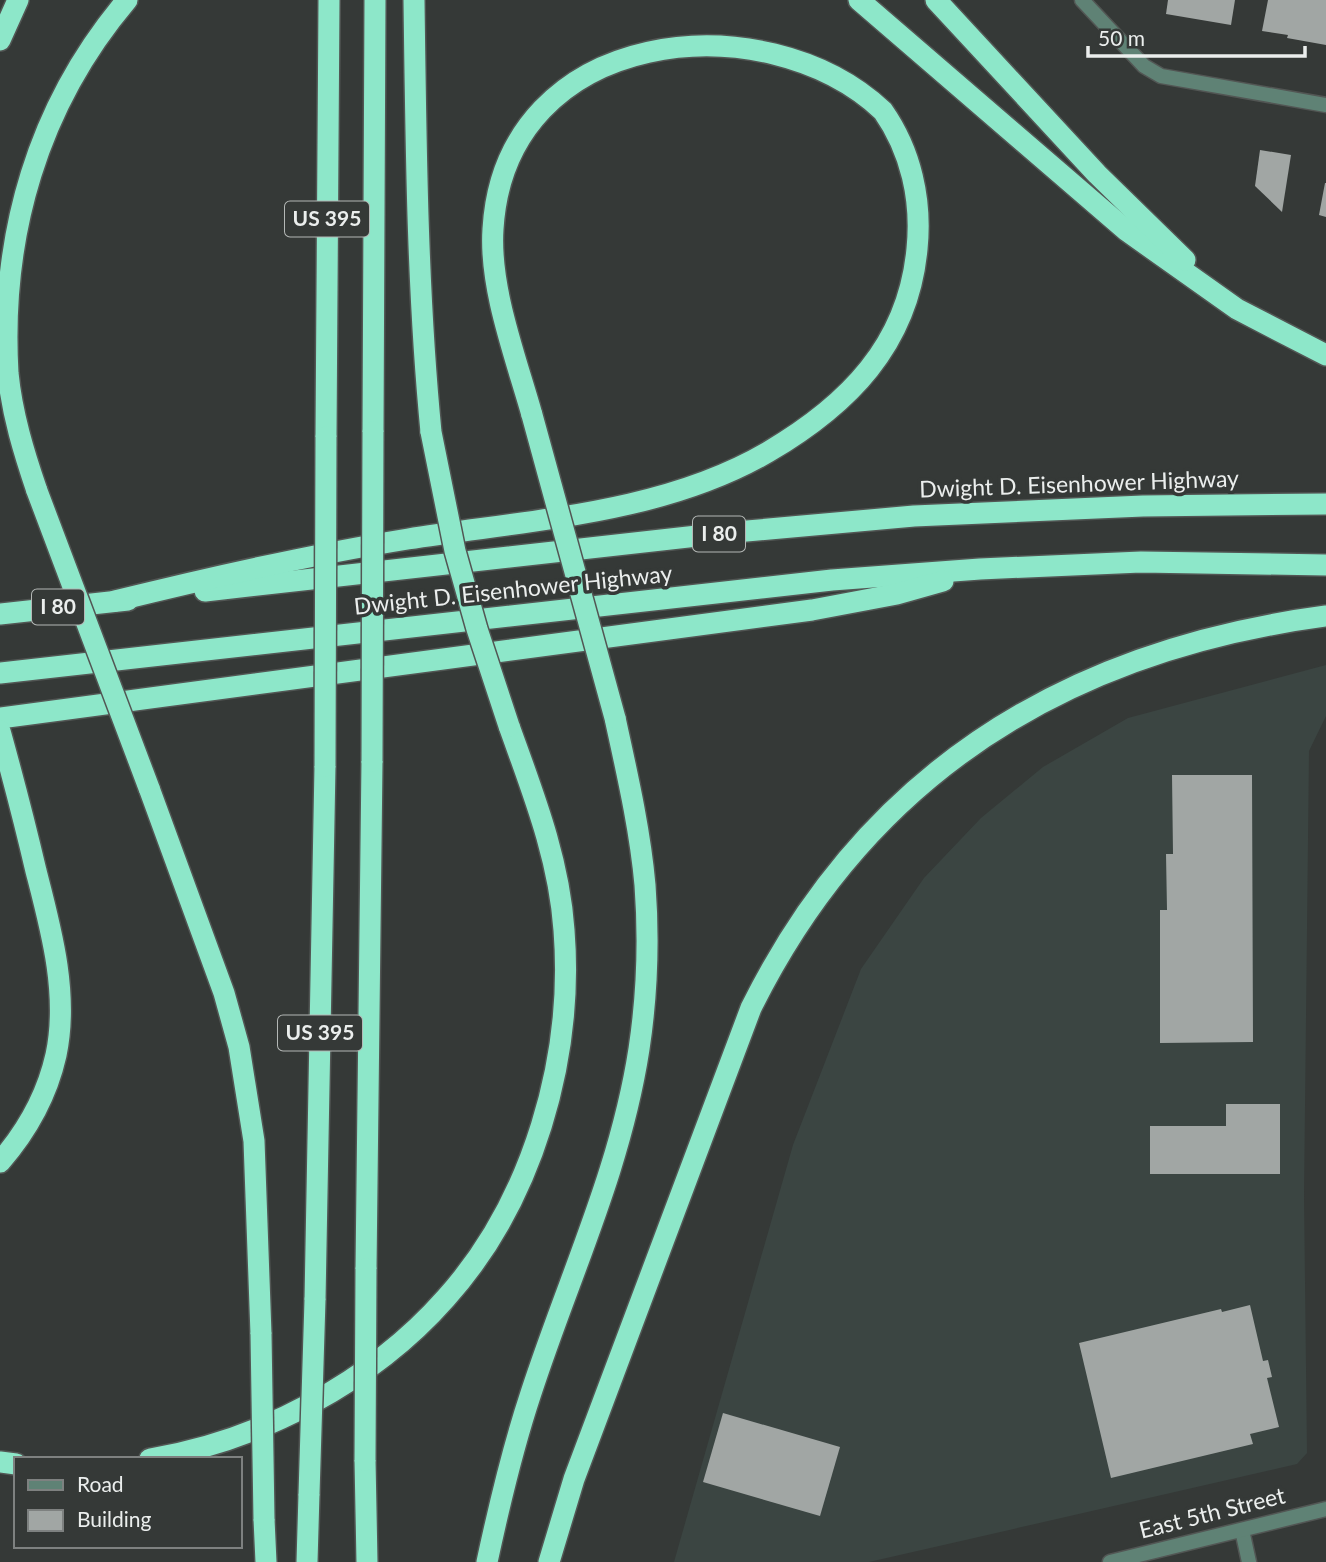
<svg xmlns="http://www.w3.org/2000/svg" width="1326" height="1562" viewBox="0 0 1326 1562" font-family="Lato,sans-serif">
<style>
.built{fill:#3b4542}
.building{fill:#a1a6a4}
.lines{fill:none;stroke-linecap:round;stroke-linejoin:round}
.service-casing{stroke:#525654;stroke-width:17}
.minor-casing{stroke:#525654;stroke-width:17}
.motorway-casing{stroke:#525654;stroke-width:24}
.service{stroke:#5f8275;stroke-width:14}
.minor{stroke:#5f8275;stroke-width:14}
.motorway{stroke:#8de7c9;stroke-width:21}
.motorway-bridge-casing{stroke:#525654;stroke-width:24;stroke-linecap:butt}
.motorway-bridge{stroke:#8de7c9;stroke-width:21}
.labels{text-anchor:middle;stroke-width:7;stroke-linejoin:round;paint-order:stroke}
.shield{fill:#353937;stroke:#b4b8b6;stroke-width:2}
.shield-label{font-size:21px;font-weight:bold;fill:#ebeeed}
.street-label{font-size:23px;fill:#ebeeed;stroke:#353937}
</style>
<rect width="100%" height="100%" fill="#353937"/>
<polygon class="built" points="1326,665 1326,716 1309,751 1304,1196 1307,1453 1297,1464 869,1562 674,1562 793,1145 861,969 924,878 981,818 1043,767 1128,718"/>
<g class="building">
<polygon points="1168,0 1235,0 1231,25 1166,14"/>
<polygon points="1268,0 1326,0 1326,45 1287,38 1288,35 1262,31"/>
<polygon points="1260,150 1291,155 1282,212 1255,186"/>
<polygon points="1325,183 1326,183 1326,217 1319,215"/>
<polygon points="1172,775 1252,775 1253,1042 1160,1043 1160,910 1167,910 1166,854 1173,854"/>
<polygon points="1226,1104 1280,1104 1280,1174 1150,1174 1150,1126 1226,1126"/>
<polygon points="1250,1305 1263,1361 1268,1360 1272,1377 1267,1378 1279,1427 1250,1434 1253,1444 1111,1478 1079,1343 1221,1309 1222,1312"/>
<polygon points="723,1413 840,1447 820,1516 703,1482"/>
</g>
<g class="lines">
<g class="service-casing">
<polyline id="service" points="1242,1530 1249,1562"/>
</g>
<g class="minor-casing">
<g id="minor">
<polyline points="1082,0 1144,66 1161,76 1326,105"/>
<polyline points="1110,1562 1326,1509"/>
</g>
</g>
<g class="motorway-casing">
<g id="motorway">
<path d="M414 0C416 144 417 288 431 432"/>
<polyline points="859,0 1127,231 1237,309 1326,355"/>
<polyline points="936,0 1097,174 1185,260"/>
<polyline points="0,40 18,0"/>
<polyline points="373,432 375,0"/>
<polyline points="326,437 329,0"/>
<path d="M37 491C24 453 12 414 8 373 0 235 38 105 127 0"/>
<polyline points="205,591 724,533 914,516 1143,506 1326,504"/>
<path d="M115 601C212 577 309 555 408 539 527 520 662 514 768 452 848 405 908 345 917 249 922 200 911 151 883 111 765 0 505 26 493 229 489 288 516 358 532 415"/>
<polyline points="0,614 128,600"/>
<polyline points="0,673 832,580 980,569 1141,562 1326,565"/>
<polyline points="0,718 812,610 897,594 943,581"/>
<path d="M0 731C13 778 25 824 36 871 51 929 69 994 56 1055 47 1095 27 1131 0 1162"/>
<polyline points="149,788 224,993 239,1047 254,1141 261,1334"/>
<polyline points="366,1269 372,761"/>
<polyline points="315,1300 325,766"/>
<path d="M150 1459C260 1441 372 1382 446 1298 533 1201 574 1058 564 930 559 858 533 793 509 726"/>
<polyline points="365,1460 367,1562"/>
<polyline points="0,1462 16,1464"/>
<polyline points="264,1519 266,1562"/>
<polyline points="307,1562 309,1494"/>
<path d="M487 1562C499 1506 513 1447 531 1393 569 1276 620 1172 639 1049 647 996 649 939 645 885 640 829 627 773 615 718"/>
<path d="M549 1562 574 1479 751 1008C868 772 1068 650 1326 616"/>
</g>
</g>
<use href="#service" class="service"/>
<use href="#minor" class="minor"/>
<use href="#motorway" class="motorway"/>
<g class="motorway-bridge-casing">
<g id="motorway-bridge">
<polyline points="532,415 615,718"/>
<polyline points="431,432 455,551 477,629 509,726"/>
<polyline points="37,491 149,788"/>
<polyline points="372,761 373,432"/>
<polyline points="325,766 326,437"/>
<polyline points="261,1334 264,1519"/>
<polyline points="365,1460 366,1269"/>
<polyline points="309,1494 315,1300"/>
</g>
</g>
<use href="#motorway-bridge" class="motorway-bridge"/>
</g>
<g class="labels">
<g class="shield">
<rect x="285" y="201.5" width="84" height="35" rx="5"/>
<rect x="693" y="516.5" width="52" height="35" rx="5"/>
<rect x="32" y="589.5" width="52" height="35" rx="5"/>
<rect x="278" y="1015.5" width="84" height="35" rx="5"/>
</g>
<g class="shield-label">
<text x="327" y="226">US 395</text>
<text x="719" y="541">I 80</text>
<text x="58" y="614">I 80</text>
<text x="320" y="1040">US 395</text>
</g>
<g class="street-label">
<text transform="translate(1079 484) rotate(-2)" y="8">Dwight D. Eisenhower Highway</text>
<text transform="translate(513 590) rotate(-6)" y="8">Dwight D. Eisenhower Highway</text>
<text transform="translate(1212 1513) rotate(-14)" y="8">East 5th Street</text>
</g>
</g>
<rect x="14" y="1457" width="228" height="91" fill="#353937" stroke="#7e8180" stroke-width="2"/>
<rect x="28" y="1480" width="35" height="10" fill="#5f8275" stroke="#7e8180" stroke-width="2"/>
<text x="77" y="1492" font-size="21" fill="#ebeeed">Road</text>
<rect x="28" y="1510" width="35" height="21" fill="#a1a6a4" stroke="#7e8180" stroke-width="2"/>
<text x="77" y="1527" font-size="21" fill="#ebeeed">Building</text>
<path d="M1088 46v10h217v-10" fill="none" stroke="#ebeeed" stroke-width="3.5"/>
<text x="1098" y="46" font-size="21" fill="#ebeeed" stroke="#353937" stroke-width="5" paint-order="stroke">50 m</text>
</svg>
